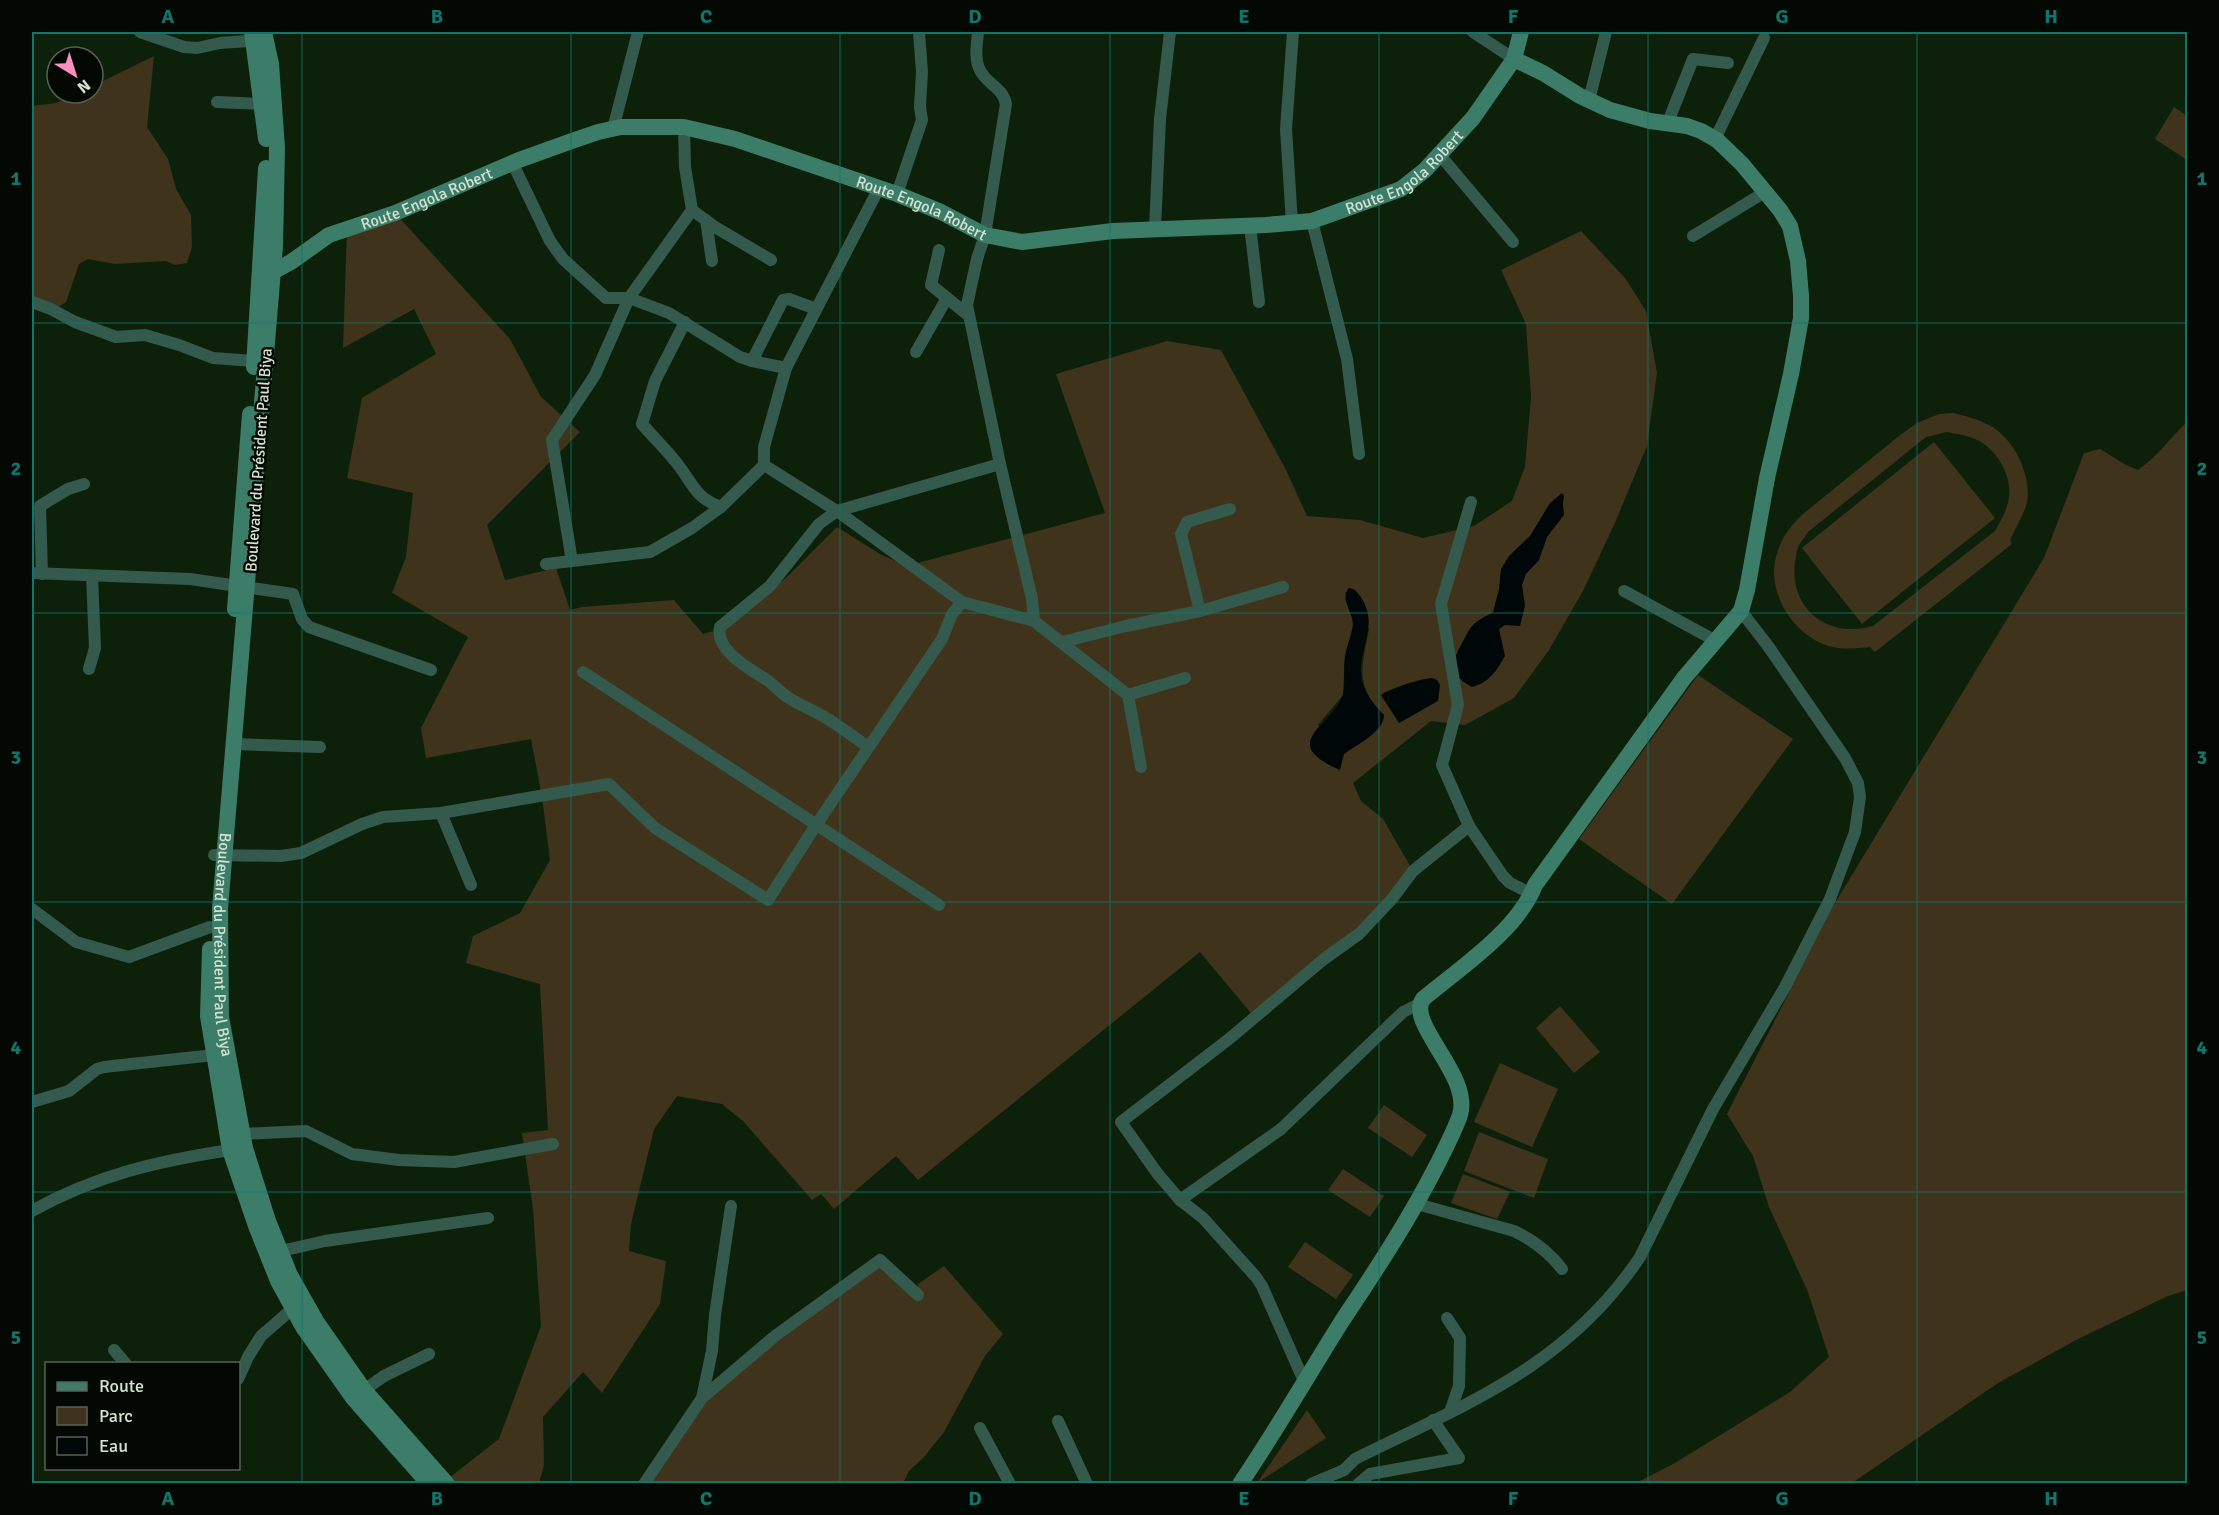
<svg xmlns="http://www.w3.org/2000/svg" width="2219" height="1515" viewBox="0 0 2219 1515" font-family="Signika,sans-serif">
<style>
.green{fill:#40331b;fill-rule:evenodd}
.water{fill:#000709}
.lines{fill:none;stroke-linecap:round;stroke-linejoin:round}
.street{stroke:#335a4d;stroke-width:12}
.secondary{stroke:#3b7d68;stroke-width:16}
.grid{fill:none;stroke:#0f766e;stroke-width:1.5;stroke-opacity:0.55}
.labels{text-anchor:middle;stroke-width:5;stroke-linejoin:round;paint-order:stroke}
.street-label{font-size:16px;fill:#d6e3d3;stroke:#030802}
.neatline{fill:none;stroke:#0f766e;stroke-width:2}
.grid-label{font-size:20px;text-anchor:middle;font-weight:bold;fill:#0f766e}
</style>
<rect width="100%" height="100%" fill="#0d210a"/>
<g class="green">
<polygon points="154,56 147,127 168,159 176,189 191,215 192,247 187,263 175,265 166,261 115,264 88,259 79,264 66,302 58,307 32,299 32,106 56,103 79,93 93,93 93,86"/>
<polygon points="2174,107 2187,116 2187,160 2155,139"/>
<path d="M395 213 510 339 541 397 580 432 487 525 505 580 556 568 570 610 582 607 674 600 703 634 728 627 789 575 837 527 880 554 906 566 1105 513 1056 374 1167 341 1221 350 1286 470 1307 516 1360 520 1423 538 1474 526 1512 501 1525 467 1531 397 1526 324 1501 270 1581 231 1625 278 1646 311 1657 373 1647 446 1614 525 1584 589 1549 650 1514 698 1465 725 1431 721 1353 783 1361 801 1383 819 1413 871 1392 899 1255 1018 1200 952 918 1180 896 1156 834 1209 821 1194 812 1200 743 1121 722 1104 677 1096 654 1129 631 1224 629 1251 666 1261 660 1304 602 1393 583 1372 543 1417 544 1465 539 1483 441 1484 499 1439 541 1326 533 1209 522 1133 548 1130 540 984 466 963 473 936 520 913 550 860 542 797 531 739 426 758 421 728 468 637 392 593 406 557 413 493 347 478 362 398 436 354 414 309 343 348 347 229ZM1344 597 1369 629C1362 666 1354 686 1384 715L1377 729 1344 754 1318 725 1343 695 1345 655 1355 623Z"/>
<path d="M1953 413C1965 416 1978 419 1989 425 2014 438 2034 478 2026 506 2022 518 2015 529 2010 540L2012 544 1875 652 1870 647C1859 648 1845 650 1833 647 1796 639 1766 594 1776 557 1780 540 1790 526 1803 514L1899 436 1917 423 1939 414ZM1947 432C1956 434 1966 435 1975 439 1995 447 2012 474 2009 496 2008 509 2001 520 1995 531L1873 626C1829 639 1789 610 1795 562 1796 558 1796 552 1798 548 1800 542 1805 537 1808 532L1926 437Z"/>
<path d="M2187 422V1290L2168 1296 2078 1339 1998 1383 1852 1483 1634 1484 1675 1463 1790 1392 1829 1357 1808 1292 1769 1207 1753 1156 1727 1114 1832 908 2044 558 2084 453 2100 449 2126 465 2138 470C2158 456 2170 438 2187 422Z"/>
<polygon points="1934,442 1995,518 1862,624 1802,548"/>
<polygon points="1698,675 1793,739 1672,904 1579,839"/>
<polygon points="1560,1006 1600,1052 1574,1073 1536,1028"/>
<polygon points="1500,1063 1558,1089 1532,1147 1474,1122"/>
<polygon points="1384,1105 1427,1135 1412,1157 1368,1128"/>
<polygon points="1479,1132 1548,1159 1534,1198 1464,1171"/>
<polygon points="1343,1169 1384,1196 1370,1217 1328,1190"/>
<polygon points="1463,1174 1510,1192 1497,1219 1451,1203"/>
<polygon points="1305,1242 1353,1275 1336,1299 1288,1267"/>
<polygon points="880,1260 918,1294 918,1284 944,1266 1003,1334 985,1356 944,1432 924,1457 909,1471 903,1483 650,1484 698,1403"/>
<polygon points="1307,1410 1326,1438 1257,1483"/>
</g>
<g class="water">
<path d="M1562 493 1564 496 1563 504 1564 515 1547 537 1539 560 1526 574 1522 585 1525 606 1520 626 1505 625 1499 629 1505 656C1497 670 1489 683 1472 687 1451 676 1450 665 1461 645 1465 638 1468 630 1473 625 1479 619 1487 616 1493 612L1499 589 1501 569 1509 556 1530 536 1550 503Z"/>
<path d="M1349 588C1356 589 1358 593 1362 599 1380 628 1355 654 1362 680 1366 695 1374 705 1384 715 1384 732 1356 745 1344 754L1340 770C1275 742 1334 726 1343 694 1346 683 1343 669 1345 657 1346 648 1350 639 1352 630 1357 616 1338 599 1349 588Z"/>
<path d="M1432 678 1437 680 1440 685 1438 701 1399 723 1381 695C1391 688 1420 679 1432 678Z"/>
</g>
<g class="lines">
<g class="street">
<polyline points="140,32 184,47 197,48 220,43 261,40"/>
<polyline points="1473,32 1514,59"/>
<polyline points="1589,100 1606,32"/>
<polyline points="217,102 262,104"/>
<polyline points="1668,122 1693,59 1728,63"/>
<polyline points="613,129 638,32"/>
<polyline points="1715,139 1764,38"/>
<polyline points="1440,155 1513,242"/>
<polyline points="513,164 550,241 563,259 606,298 629,298 669,313 740,357 752,361 783,300 789,299 816,309"/>
<polyline points="897,194 922,120 920,107 922,72 919,32"/>
<polyline points="692,210 715,227 771,260"/>
<polyline points="706,220 712,261"/>
<polyline points="1312,221 1347,359 1359,454"/>
<polyline points="1292,223 1286,129 1293,32"/>
<polyline points="1250,226 1259,302"/>
<polyline points="1155,228 1160,119 1170,32"/>
<polyline points="1693,236 1765,192"/>
<polyline points="939,250 931,285 968,315"/>
<polyline points="32,302 51,309 75,322 116,337 145,335 179,345 213,358 254,361"/>
<path d="M685 322 655 381 642 424C654 438 668 451 679 466 694 486 696 498 721 507"/>
<polyline points="916,352 947,298"/>
<polyline points="752,361 786,368"/>
<polyline points="1000,464 1032,599 1034,621"/>
<polyline points="764,465 764,447 786,368 879,188"/>
<polyline points="572,561 552,440 595,375 629,298 692,210 685,167 684,127"/>
<path d="M546 564 650 552 692 528 721 507 764 465 837 511 1000 464 967 305 977 259 985 235 1006 104C1003 87 986 84 980 70 974 59 977 44 978 32"/>
<polyline points="32,573 190,579 293,594 302,619 309,627 431,670"/>
<polyline points="42,574 40,506 68,489 84,484"/>
<polyline points="1624,591 1716,641"/>
<polyline points="1200,611 1181,534 1187,522 1230,509"/>
<polyline points="1062,642 1126,626 1200,611 1283,587"/>
<polyline points="89,669 95,648 92,576"/>
<polyline points="583,672 939,905"/>
<polyline points="1128,695 1185,678"/>
<polyline points="234,744 320,747"/>
<path d="M868 747C857 739 846 731 834 723 820 713 803 707 789 698 781 693 775 686 767 680 751 670 714 650 720 627L770 586 819 524 837 511 962 602 1034 621 1128 695 1141 767"/>
<polyline points="441,813 471,885"/>
<polyline points="1469,826 1442,765 1458,705 1441,604 1471,502"/>
<polyline points="214,855 281,856 301,853 362,824 383,817 441,813 609,784 655,828 768,900 816,825 942,639 952,614 962,602"/>
<polyline points="32,909 76,942 129,957 210,927"/>
<polyline points="32,1102 69,1091 97,1069 104,1067 214,1055"/>
<polyline points="242,1134 306,1131 352,1154 399,1160 454,1162 553,1144"/>
<polyline points="1180,1200 1281,1129 1403,1012 1419,1004"/>
<path d="M1417 1204 1514 1231C1533 1240 1549 1252 1562 1269"/>
<path d="M32 1211C96 1175 158 1161 230 1150"/>
<polyline points="281,1251 325,1241 488,1218"/>
<polyline points="1447,1318 1460,1338 1459,1386 1450,1412"/>
<polyline points="114,1350 126,1364"/>
<polyline points="238,1379 248,1357 261,1336 298,1304"/>
<polyline points="1304,1381 1262,1286 1256,1277 1203,1218 1180,1200 1157,1173 1121,1122 1229,1039 1324,959 1359,934 1392,899 1413,871 1469,826 1503,876 1510,883 1532,894"/>
<polyline points="364,1390 384,1376 429,1354"/>
<polyline points="702,1398 712,1351 715,1315 731,1206"/>
<polyline points="1058,1421 1087,1484"/>
<polyline points="980,1428 1010,1484"/>
<polyline points="644,1484 702,1398 775,1336 880,1260 918,1295"/>
<path d="M1311 1484 1344 1470 1355 1459C1468 1403 1567 1366 1640 1257L1713 1109 1785 987 1830 899 1855 832 1860 797 1858 783 1845 758 1768 646 1741 611"/>
<polyline points="1358,1484 1370,1474 1459,1458 1433,1420"/>
</g>
<g class="secondary">
<polyline points="252,32 266,139"/>
<path id="s1" d="M264 32 271 64 277 148 275 246 220 908 221 1017 245 1148 268 1221 290 1275 316 1321 364 1390 447 1484"/>
<path id="s2" d="M267 275 291 262 329 235 395 213 519 160 569 142 598 132 621 127H684L735 139 897 194 941 212 985 235 1022 242 1113 231 1266 225 1312 221 1401 189 1425 170 1473 118 1514 59 1521 32"/>
<polyline points="254,367 266,168"/>
<polyline points="235,609 250,414"/>
<polyline points="210,949 208,1016 230,1150 256,1226 278,1281 303,1327 353,1398 429,1484"/>
<path d="M1240 1484C1276 1431 1308 1375 1342 1321 1376 1270 1409 1220 1437 1165 1445 1149 1454 1132 1460 1115 1472 1075 1406 1024 1423 999 1460 968 1518 930 1535 885L1684 678 1741 611 1747 590 1767 478 1791 374 1801 318V296L1798 261 1790 226 1780 210 1742 164 1717 140 1701 131 1687 126 1650 121 1610 110 1580 96 1543 73 1514 59"/>
</g>
</g>
<path class="grid" d="M302 32V1484M571 32V1484M840 32V1484M1110 32V1484M1379 32V1484M1648 32V1484M1917 32V1484M32 323H2188M32 613H2188M32 902H2188M32 1192H2188"/>
<g class="labels">
<g class="street-label">
<text dy="6" stroke="none"><textPath href="#s2" startOffset="1204">Route Engola Robert</textPath></text>
<text dy="6" stroke="none"><textPath href="#s2" startOffset="178">Route Engola Robert</textPath></text>
<text dy="6" stroke="none"><textPath href="#s2" startOffset="700">Route Engola Robert</textPath></text>
<text transform="translate(258 460) rotate(-86)" y="6">Boulevard du Président Paul Biya</text>
<text dy="6" stroke="none"><textPath href="#s1" startOffset="916">Boulevard du Président Paul Biya</textPath></text>
</g>
</g>
<rect width="2219" height="1515" fill="none" stroke="#030802" stroke-width="66"/>
<rect x="45" y="1362" width="195" height="108" fill="#030802" stroke="#576056" stroke-width="1.5"/>
<rect x="57" y="1382" width="30" height="9" fill="#3b7d68" stroke="#576056" stroke-width="1.5"/>
<text x="99" y="1392" font-size="18" fill="#d6e3d3">Route</text>
<rect x="57" y="1407" width="30" height="18" fill="#40331b" stroke="#576056" stroke-width="1.5"/>
<text x="99" y="1422" font-size="18" fill="#d6e3d3">Parc</text>
<rect x="57" y="1437" width="30" height="18" fill="#000709" stroke="#576056" stroke-width="1.5"/>
<text x="99" y="1452" font-size="18" fill="#d6e3d3">Eau</text>
<g transform="translate(75 75) rotate(142)"><circle r="28" fill="#030802" stroke="#576056" stroke-width="1.5"/>
<path d="M0-4.5L10 22L0 15L-10 22Z" fill="#fd8ec0"/>
<text y="-9" font-size="16" font-weight="bold" text-anchor="middle" fill="#d6e3d3">N</text>
</g>
<rect x="33" y="33" width="2153" height="1449" class="neatline"/>
<g class="grid-label">
<text x="168" y="23">A</text>
<text x="437" y="23">B</text>
<text x="706" y="23">C</text>
<text x="975" y="23">D</text>
<text x="1244" y="23">E</text>
<text x="1513" y="23">F</text>
<text x="1782" y="23">G</text>
<text x="2051" y="23">H</text>
<text x="16" y="185">1</text>
<text x="2202" y="185">1</text>
<text x="16" y="475">2</text>
<text x="2202" y="475">2</text>
<text x="16" y="764">3</text>
<text x="2202" y="764">3</text>
<text x="16" y="1054">4</text>
<text x="2202" y="1054">4</text>
<text x="16" y="1344">5</text>
<text x="2202" y="1344">5</text>
<text x="168" y="1505">A</text>
<text x="437" y="1505">B</text>
<text x="706" y="1505">C</text>
<text x="975" y="1505">D</text>
<text x="1244" y="1505">E</text>
<text x="1513" y="1505">F</text>
<text x="1782" y="1505">G</text>
<text x="2051" y="1505">H</text>
</g>
</svg>
